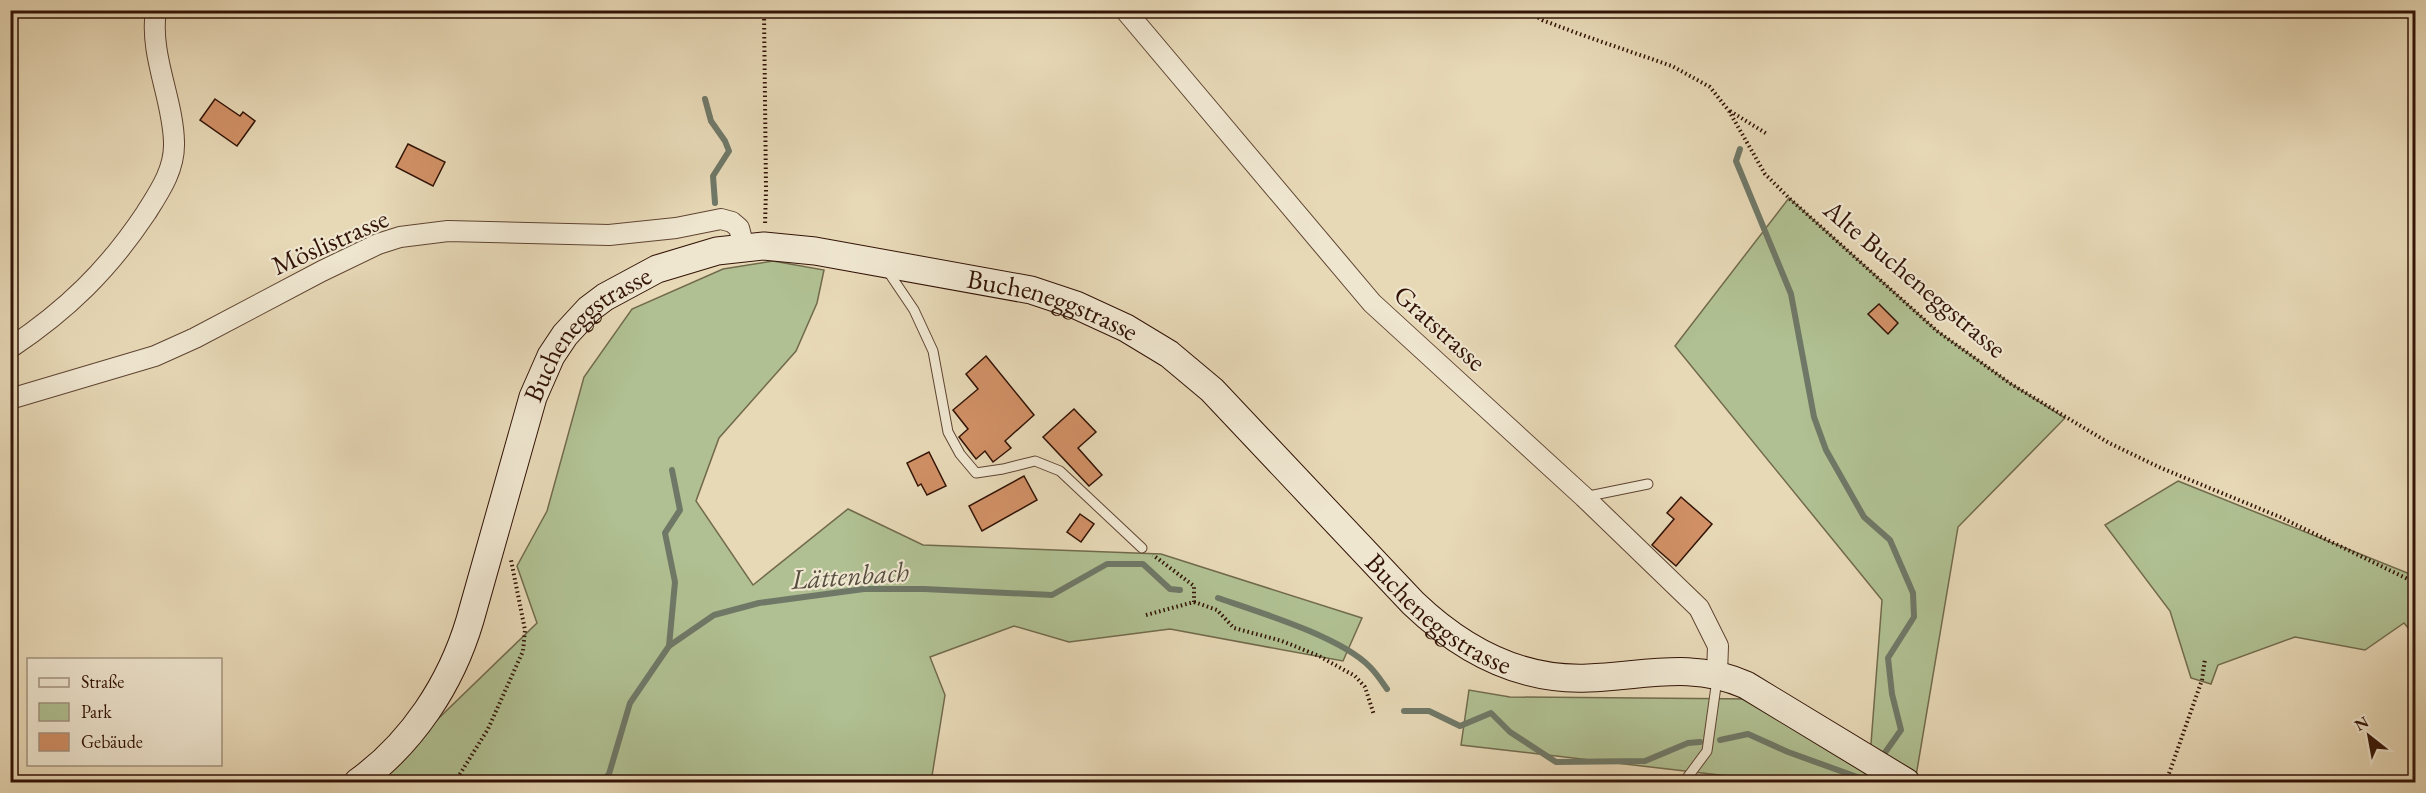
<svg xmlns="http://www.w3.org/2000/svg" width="2426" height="793" viewBox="0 0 2426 793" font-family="'EB Garamond',serif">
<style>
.green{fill:#b0c092;stroke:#716a4c;stroke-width:1.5}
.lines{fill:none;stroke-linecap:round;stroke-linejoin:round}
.stream{stroke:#6f7867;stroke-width:6}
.building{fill:#d19066;stroke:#321306;stroke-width:1.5}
.lane-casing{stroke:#5f4432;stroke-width:11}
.street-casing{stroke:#5f4432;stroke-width:22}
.secondary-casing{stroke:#321306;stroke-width:29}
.path{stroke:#321306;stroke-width:4;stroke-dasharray:1.5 3;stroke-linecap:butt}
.lane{stroke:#efe6d0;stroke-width:9}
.street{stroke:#efe6d0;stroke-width:20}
.secondary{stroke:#efe6d0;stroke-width:27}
.labels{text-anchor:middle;stroke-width:4.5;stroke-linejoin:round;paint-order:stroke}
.street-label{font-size:27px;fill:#321306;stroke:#efe6d0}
.water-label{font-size:28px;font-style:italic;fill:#564e3f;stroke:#efe6d0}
</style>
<rect width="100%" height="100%" fill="#e7d8b6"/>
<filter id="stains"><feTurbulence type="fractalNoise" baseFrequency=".00333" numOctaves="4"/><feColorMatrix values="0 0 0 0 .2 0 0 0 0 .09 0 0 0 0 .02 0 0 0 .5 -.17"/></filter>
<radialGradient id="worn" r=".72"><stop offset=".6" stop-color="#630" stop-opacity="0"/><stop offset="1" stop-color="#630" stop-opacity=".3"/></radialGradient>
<g class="green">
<polygon points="1789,198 1937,331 2011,384 2065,418 1958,527 1915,782 1741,782 1728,776 1461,745 1469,690 1510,697 1755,699 1869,770 1882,600 1675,346"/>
<polygon points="773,261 824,270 817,303 796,351 719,438 696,501 753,585 848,509 923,545 1161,554 1362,618 1343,661 1170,629 1069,642 1014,626 930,657 945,695 931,782 363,782 409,747 537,623 517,566 547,511 584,377 632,309 723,269"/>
<polygon points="2178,481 2415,576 2415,636 2404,623 2365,650 2295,637 2218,665 2211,684 2191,678 2170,611 2105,525"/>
</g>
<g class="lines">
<g class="stream">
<polyline points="705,99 711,121 725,141 729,151 713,176 715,203"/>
<polyline points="1740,149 1736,161 1791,294 1814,417 1826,450 1864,517 1890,540 1913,593 1914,617 1888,658 1892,694 1901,730 1884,754"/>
<path d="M1218 598C1259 612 1341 637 1370 667 1377 674 1382 682 1387 689"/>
<polyline points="669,646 675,582 665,533 680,510 672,470"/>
<polyline points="1404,711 1429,711 1460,726 1491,713 1510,732 1556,762 1645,761 1688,743 1700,742"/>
<polyline points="1720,740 1748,734 1788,752 1871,782"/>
<polyline points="602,782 609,774 630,703 669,646 714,615 759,603 864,589 924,589 1052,595 1107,564 1143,564 1170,589 1180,590"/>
</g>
</g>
<g class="building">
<polygon points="215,99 240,116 243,112 255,121 237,146 200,120"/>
<polygon points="408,144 445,162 433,186 396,167"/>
<polygon points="1879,304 1898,323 1888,334 1868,314"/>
<polygon points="986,356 1034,415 1005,441 1011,448 993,462 985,451 976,459 959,437 968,429 953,410 978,389 966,374"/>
<polygon points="1074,409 1096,432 1078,448 1102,475 1089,486 1043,437"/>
<polygon points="929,452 946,486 927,495 921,484 918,486 907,463"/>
<polygon points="1024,476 1037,500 982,531 969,506"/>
<polygon points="1681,497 1712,524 1676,566 1652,545 1674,519 1667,513"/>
<polygon points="1080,514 1094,524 1081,542 1067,532"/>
</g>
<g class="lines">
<g class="lane-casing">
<g id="lane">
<polyline points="887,270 914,310 933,351 948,432 960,454 976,473 1003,469 1035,461 1060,471 1142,548"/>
<polyline points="1584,497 1648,484"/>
<polyline points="1684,782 1707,751 1717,679"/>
</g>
</g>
<g class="street-casing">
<g id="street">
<polyline points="1125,10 1372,303 1584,497 1699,608 1718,646 1717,674"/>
<path d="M10 348C67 310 108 270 146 213 160 191 175 169 174 142 173 98 149 55 156 10"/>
<polyline points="10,399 155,356 195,338 322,271 378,244 400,237 448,231 609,235 676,228 721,219 732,222 739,228 744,247"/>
</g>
</g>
<g class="secondary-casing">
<g id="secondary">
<path id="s1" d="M358 782C412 743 451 684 470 620L533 397 551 356 565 335 589 309 605 297 657 269 717 251 764 246 815 251 1031 290 1076 305 1126 328 1169 354 1212 390 1413 603C1461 649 1519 681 1588 678 1644 676 1692 661 1746 685L1906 782"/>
</g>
</g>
<g class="path">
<polyline points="764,10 766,190 765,226"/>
<polyline points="1527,10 1542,20 1582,35 1672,66 1710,87 1729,111 1765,174 1789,198 1937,331 2011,384 2109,443 2161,468 2280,517 2416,583"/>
<polyline points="1730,111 1767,134"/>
<polyline points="1194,602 1217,610 1234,628 1282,641 1319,656 1355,676 1365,687 1374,715"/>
<polyline points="1146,615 1194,602 1194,586 1153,555"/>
<polyline points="455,782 488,729 523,651 525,630 511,560"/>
<polyline points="2166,782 2202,680 2205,659"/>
</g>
<use href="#lane" class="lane"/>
<use href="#street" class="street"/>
<use href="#secondary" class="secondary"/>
</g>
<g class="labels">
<g class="street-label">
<text transform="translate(330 242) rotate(-24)" y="9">Möslistrasse</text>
<text transform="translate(1915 279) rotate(40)" y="9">Alte Bucheneggstrasse</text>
<text dy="9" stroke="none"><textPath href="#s1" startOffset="1022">Bucheneggstrasse</textPath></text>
<text transform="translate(1440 328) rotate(42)" y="9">Gratstrasse</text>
<text dy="9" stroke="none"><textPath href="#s1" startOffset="518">Bucheneggstrasse</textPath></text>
<text dy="9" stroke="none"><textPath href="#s1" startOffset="1526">Bucheneggstrasse</textPath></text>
</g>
<g class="water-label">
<text transform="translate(850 575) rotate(-4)" y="10">Lättenbach</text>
</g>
</g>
<rect width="2426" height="793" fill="none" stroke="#e7d8b6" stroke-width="36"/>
<rect x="12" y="12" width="2402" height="769" fill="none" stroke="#321306" stroke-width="3"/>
<rect x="18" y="18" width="2390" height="757" fill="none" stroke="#321306" stroke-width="1.5"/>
<rect x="27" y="658" width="195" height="108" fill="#efe6d0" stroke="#a3927f" stroke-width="1.5"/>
<rect x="39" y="678" width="30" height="9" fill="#efe6d0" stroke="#a3927f" stroke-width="1.5"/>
<text x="81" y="688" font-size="18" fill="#321306">Straße</text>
<rect x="39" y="703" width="30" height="18" fill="#b0c092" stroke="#a3927f" stroke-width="1.5"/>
<text x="81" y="718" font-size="18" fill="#321306">Park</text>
<rect x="39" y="733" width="30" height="18" fill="#d19066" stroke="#a3927f" stroke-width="1.5"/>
<text x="81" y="748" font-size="18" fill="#321306">Gebäude</text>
<g transform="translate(2369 736) rotate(329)" stroke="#efe6d0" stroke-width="4.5" paint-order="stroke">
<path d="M0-4.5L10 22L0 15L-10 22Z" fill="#321306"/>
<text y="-9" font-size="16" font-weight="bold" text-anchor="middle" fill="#321306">N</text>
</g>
<rect width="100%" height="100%" filter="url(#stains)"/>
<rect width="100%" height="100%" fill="url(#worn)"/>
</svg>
